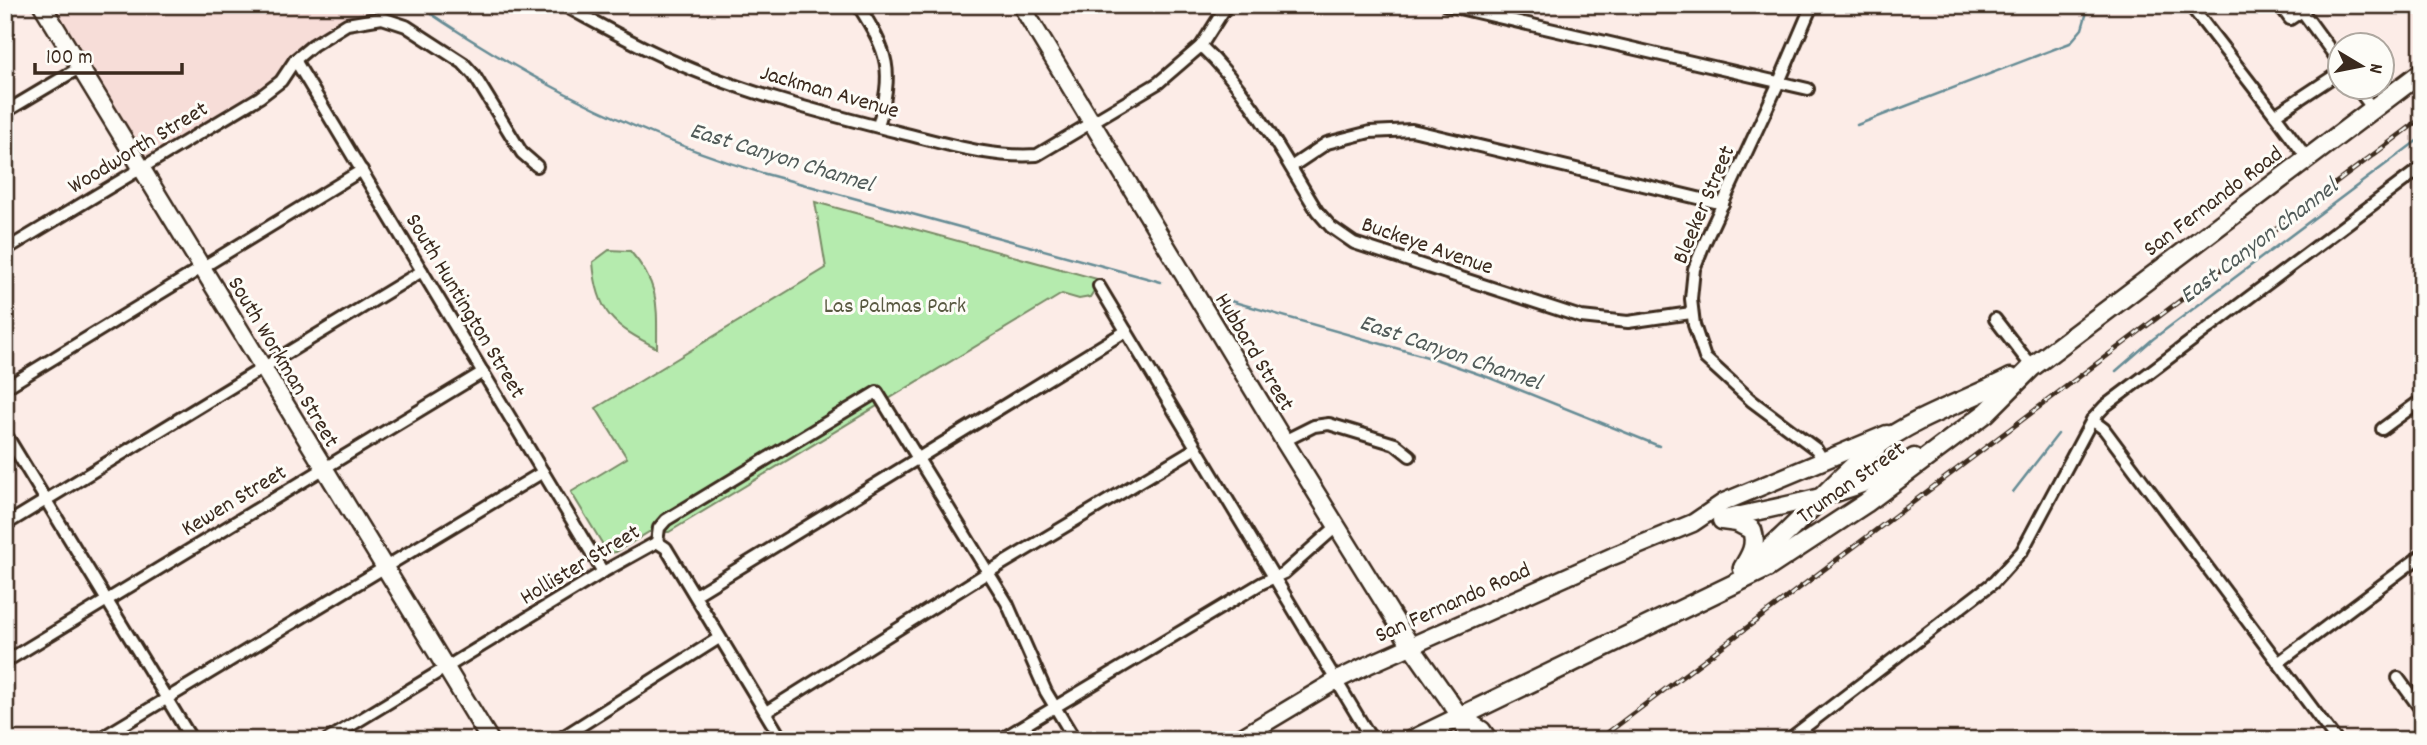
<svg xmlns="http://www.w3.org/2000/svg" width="2427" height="745" viewBox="0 0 2427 745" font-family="Dekko,sans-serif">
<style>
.built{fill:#f7ddd8}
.green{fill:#b5ebae;stroke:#788a66;stroke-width:2}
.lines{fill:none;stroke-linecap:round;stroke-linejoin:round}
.stream{stroke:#668c95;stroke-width:2.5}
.minor-casing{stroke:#3b2a1e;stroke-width:16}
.secondary-casing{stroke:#3b2a1e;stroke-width:21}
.primary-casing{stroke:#3b2a1e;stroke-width:23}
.minor{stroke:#fdfcf7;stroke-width:10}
.secondary{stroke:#fdfcf7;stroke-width:16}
.primary{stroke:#fdfcf7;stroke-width:18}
.rail-casing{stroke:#3b2a1e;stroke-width:5}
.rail{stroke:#fdfcf7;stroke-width:2.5;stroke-dasharray:8;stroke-linecap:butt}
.labels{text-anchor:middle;stroke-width:6;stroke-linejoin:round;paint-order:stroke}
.street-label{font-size:23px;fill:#3b2a1e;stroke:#fdfcf7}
.park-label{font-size:23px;fill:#5a5a42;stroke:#fdfcf7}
.water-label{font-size:24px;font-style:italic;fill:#515b59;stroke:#fdfcf7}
</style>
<rect width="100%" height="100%" fill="#fcece7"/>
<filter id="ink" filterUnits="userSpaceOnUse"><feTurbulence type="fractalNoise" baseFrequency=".0143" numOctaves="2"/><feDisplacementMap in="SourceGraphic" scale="14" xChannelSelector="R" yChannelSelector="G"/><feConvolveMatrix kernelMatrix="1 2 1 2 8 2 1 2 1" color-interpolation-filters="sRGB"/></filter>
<g filter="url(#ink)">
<polygon class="built" points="42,5 367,5 371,13 299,50 279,79 140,168"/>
<g class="green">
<polygon points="815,202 1101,280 1090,297 1079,299 1062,294 669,532 649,532 616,552 608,553 571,492 627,458 596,408 826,268"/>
<path d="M609 250 630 251C660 285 657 305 657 348 613 326 597 313 593 262Z"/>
</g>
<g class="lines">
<g class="stream">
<path d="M418 5C524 78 639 136 762 173L1161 282"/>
<polyline points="1857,125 2070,43 2082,29 2089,5"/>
<polyline points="1227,300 1438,360 1490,378 1659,446"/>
<polyline points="2116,371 2153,339 2422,137"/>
<polyline points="2013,492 2058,434"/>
</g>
<g class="minor-casing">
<g id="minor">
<path d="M563 5C593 21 623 38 653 52 731 90 822 113 906 134 950 145 992 158 1037 155L1158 83 1201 46 1227 5"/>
<path d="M858 5C889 54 894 70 878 126"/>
<polyline points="1446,5 1808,89"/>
<polyline points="1812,5 1779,82 1704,244 1694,269 1691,299 1694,325 1705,358 1752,401 1816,449 1823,460"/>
<polyline points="2190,5 2275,115"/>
<polyline points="2280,5 2290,19 2302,11 2340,63"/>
<path d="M1201 46C1250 92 1282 154 1317 211L1331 227 1354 243 1581 317 1628 322 1691 313"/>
<polyline points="295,60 603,572"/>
<polyline points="2357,88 2373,109"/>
<polyline points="5,112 79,68"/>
<polyline points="2307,158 2275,115 2340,72"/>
<polyline points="1291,167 1327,143 1370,132 1412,130 1723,204"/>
<polyline points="5,250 260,97 281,81 295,60 313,45 347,24 382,18 406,26 463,63 474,75 522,153 537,166"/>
<polyline points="1099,286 1372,740"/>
<polyline points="1995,319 2032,367"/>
<polyline points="5,388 362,170"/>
<polyline points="2092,420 2104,429 2336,740"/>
<polyline points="2382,429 2416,404 2422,412"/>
<polyline points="5,433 192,740"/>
<polyline points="1284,441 1314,426 1329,424 1395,444 1410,456"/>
<polyline points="5,525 422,271"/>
<polyline points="657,542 659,528 666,520 877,392 1007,603 1046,692 1075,740"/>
<polyline points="657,542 666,548 782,740"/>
<polyline points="695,595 1126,331"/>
<polyline points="5,662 483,372"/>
<polyline points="2278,663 2422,555"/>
<polyline points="2398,678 2422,711"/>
<polyline points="766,712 987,573 1196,448"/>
<polyline points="98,740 543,472"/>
<polyline points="327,740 603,572 657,542"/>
<polyline points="558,740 719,638"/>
<polyline points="1000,740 1262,583 1284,573 1337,526"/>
<polyline points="1788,740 1994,582 2022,551 2092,420 2105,406 2422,167"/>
<polyline points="2419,740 2422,738"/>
</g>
</g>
<g class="secondary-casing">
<g id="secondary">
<polyline points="42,5 490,740"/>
<polyline points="1021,5 1284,441 1411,646 1460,716 1470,740"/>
<path d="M1724 519C1786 504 1861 495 1914 457"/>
<polyline points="1460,716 1482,730 1489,740"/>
<polyline points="1237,740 1337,680 1368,665 1613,556 1693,523 1724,502 1887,434"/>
</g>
</g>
<g class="primary-casing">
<g id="primary">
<path d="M1722 520 1737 522 1752 530C1757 545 1751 555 1743 568"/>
<path d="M1743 569C1793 535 1829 483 1877 446 1917 416 1967 401 2011 378"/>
<polyline points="1412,740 1767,568 1866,503 1986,413 2032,367 2422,72"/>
</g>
</g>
<use href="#minor" class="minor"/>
<use href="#secondary" class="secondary"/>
<use href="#primary" class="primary"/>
<g class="rail-casing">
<polyline id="rail" points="1598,740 2422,118"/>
</g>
<use href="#rail" class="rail"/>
</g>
</g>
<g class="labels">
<g class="street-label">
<text transform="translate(830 90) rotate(16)" y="8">Jackman Avenue</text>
<text transform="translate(137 146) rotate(-31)" y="8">Woodworth Street</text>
<text transform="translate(2212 200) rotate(-37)" y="8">San Fernando Road</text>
<text transform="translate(1702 204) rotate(-67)" y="8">Bleeker Street</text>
<text transform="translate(1428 244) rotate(19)" y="8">Buckeye Avenue</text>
<text transform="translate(467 305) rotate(59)" y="8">South Huntington Street</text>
<text transform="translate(1256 351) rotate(59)" y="8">Hubbard Street</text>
<text transform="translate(285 361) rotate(59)" y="8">South Workman Street</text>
<text transform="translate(1850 481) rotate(-35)" y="8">Truman Street</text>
<text transform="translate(233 499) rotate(-31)" y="8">Kewen Street</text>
<text transform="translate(579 563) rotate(-31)" y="8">Hollister Street</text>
<text transform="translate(1452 601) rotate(-24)" y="8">San Fernando Road</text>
</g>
<g class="park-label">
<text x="895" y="312">Las Palmas Park</text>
</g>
<g class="water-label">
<text transform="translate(782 156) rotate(17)" y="8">East Canyon Channel</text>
<text transform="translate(2258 240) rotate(-37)" y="8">East Canyon Channel</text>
<text transform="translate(1451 351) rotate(19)" y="8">East Canyon Channel</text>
</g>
</g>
<rect width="2427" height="745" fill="none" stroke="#fdfcf7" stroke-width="28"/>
<rect x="14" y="14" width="2399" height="717" fill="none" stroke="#3b2a1e" stroke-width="2.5" filter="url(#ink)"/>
<g transform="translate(2361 66) rotate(100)"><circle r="33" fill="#fdfcf7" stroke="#afa8a0" stroke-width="2"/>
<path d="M0-5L12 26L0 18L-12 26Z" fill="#3b2a1e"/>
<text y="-10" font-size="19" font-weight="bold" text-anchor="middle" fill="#3b2a1e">N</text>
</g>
<path d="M35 63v10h147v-10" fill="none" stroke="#3b2a1e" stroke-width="3.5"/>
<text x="46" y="63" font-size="21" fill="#3b2a1e" stroke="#fdfcf7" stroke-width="5" paint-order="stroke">100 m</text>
</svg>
